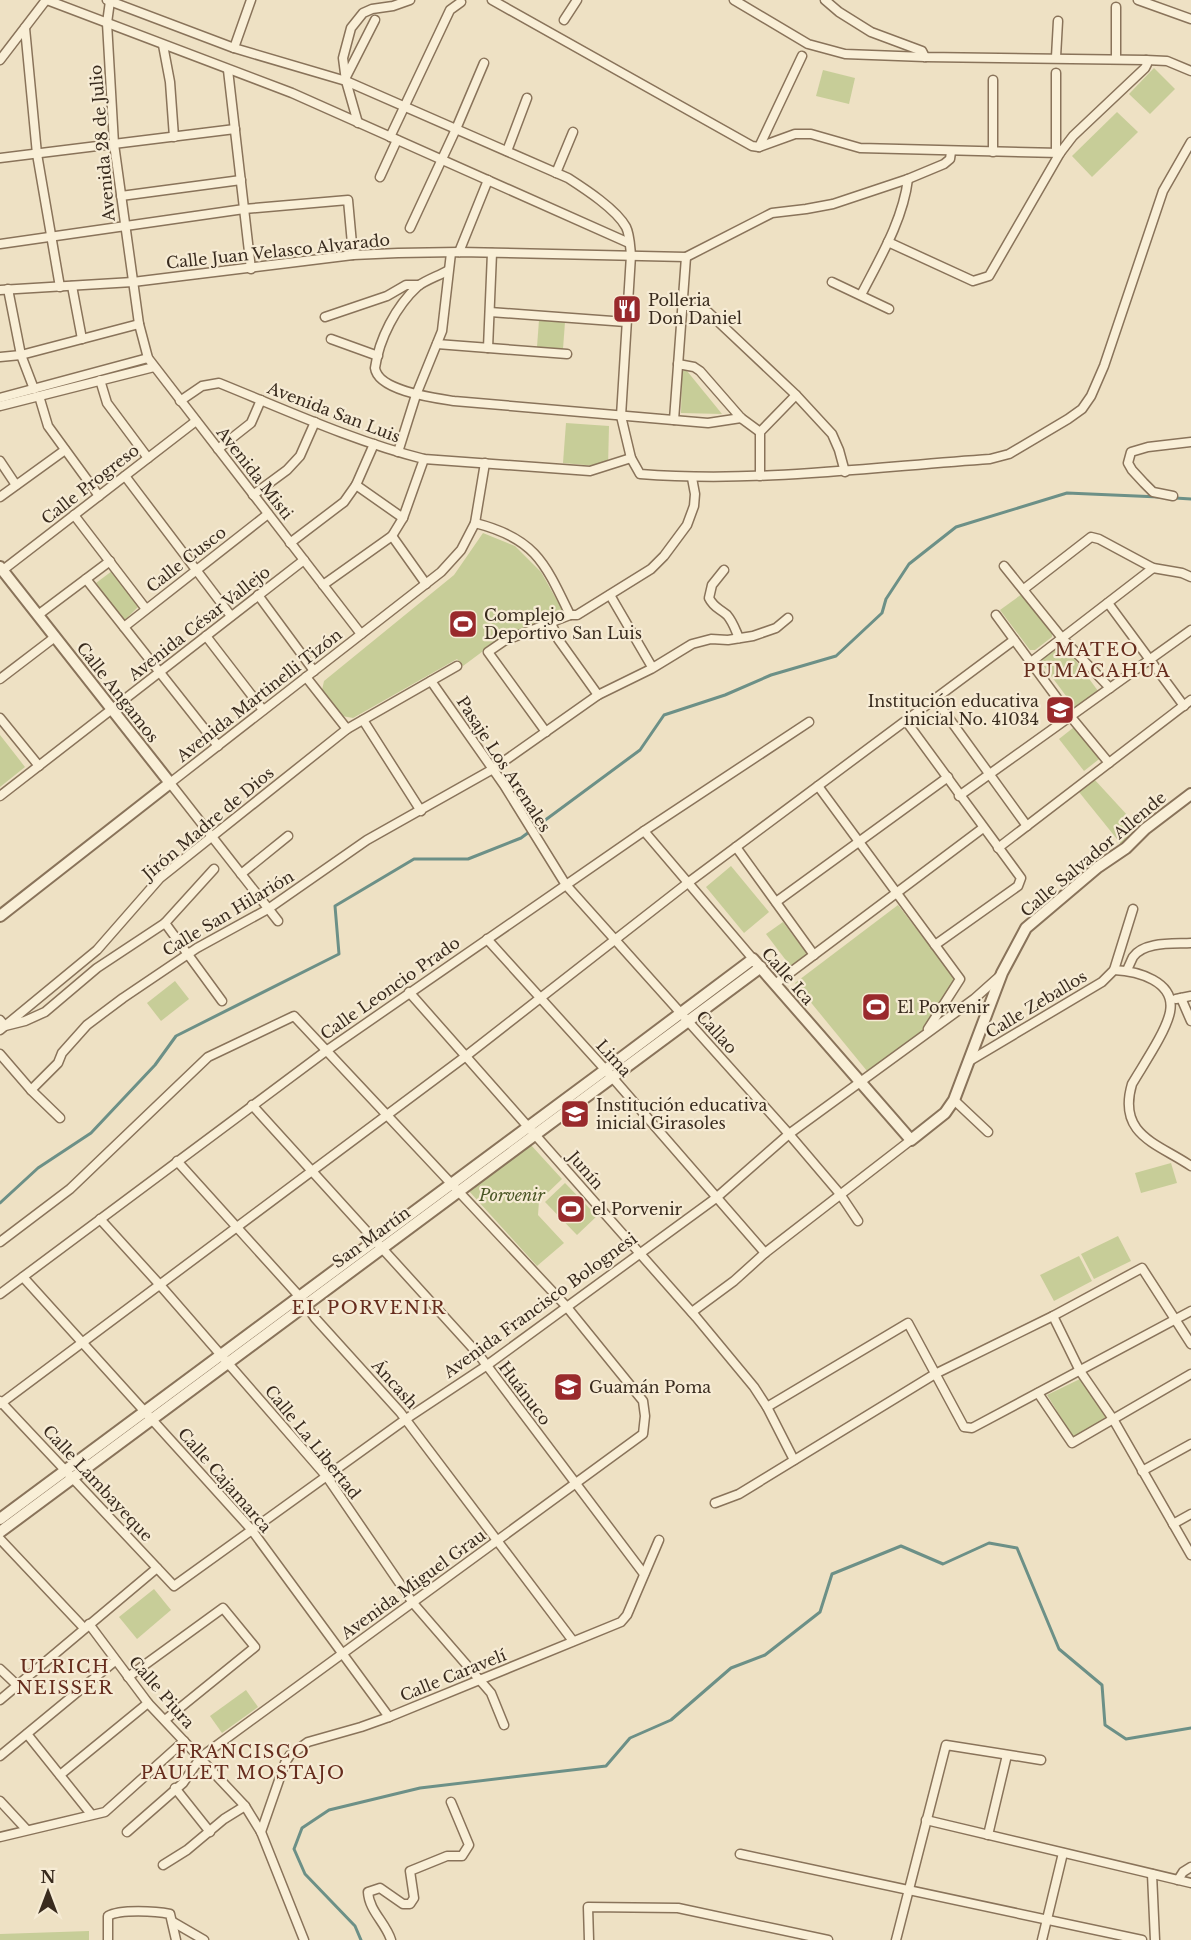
<svg xmlns="http://www.w3.org/2000/svg" width="1191" height="1940" viewBox="0 0 1191 1940" font-family="'Libre Baskerville',serif">
<style>
.green{fill:#c7cd98}
.lines{fill:none;stroke-linecap:round;stroke-linejoin:round}
.stream{stroke:#6c9087;stroke-width:3}
.minor-casing{stroke:#89735a;stroke-width:11}
.tertiary-casing{stroke:#89735a;stroke-width:14}
.minor{stroke:#f9efd7;stroke-width:8}
.tertiary{stroke:#f9efd7;stroke-width:10}
.labels{text-anchor:middle;stroke-width:4.5;stroke-linejoin:round;paint-order:stroke}
.street-label{font-size:16px;fill:#392b1e;stroke:#f6ebd4}
.poi-label{font-size:16px;fill:#392b1e;stroke:#f6ebd4;text-anchor:start}
.park-label{font-size:16px;font-style:italic;fill:#4a5625;stroke:#f6ebd4}
.neighbourhood-label{font-size:18px;letter-spacing:1.5px;fill:#662c1d;stroke:#f6ebd4}
</style>
<rect width="100%" height="100%" fill="#eee1c4"/>
<g class="green">
<polygon points="1154,68 1175,89 1150,114 1129,94"/>
<polygon points="823,70 855,78 849,104 816,96"/>
<polygon points="1117,112 1138,132 1092,177 1072,156"/>
<polygon points="539,320 565,322 563,349 537,347"/>
<polygon points="682,371 687,371 722,414 681,413"/>
<polygon points="566,423 609,426 608,467 563,463"/>
<polygon points="483,533 515,546 541,572 563,611 502,637 463,666 457,659 353,718 342,716 322,690 324,681 454,575"/>
<polygon points="112,571 138,607 124,621 96,583"/>
<polygon points="1022,594 1052,633 1052,637 1035,650 1030,650 1000,610"/>
<polygon points="1063,643 1098,691 1075,708 1040,661"/>
<polygon points="1078,724 1103,756 1084,771 1059,739"/>
<polygon points="0,735 25,767 0,787"/>
<polygon points="1094,779 1140,829 1121,844 1079,792"/>
<polygon points="731,866 769,912 744,933 706,887"/>
<polygon points="898,905 956,980 923,1031 867,1071 795,983"/>
<polygon points="783,922 808,955 791,967 766,934"/>
<polygon points="175,981 189,999 161,1021 147,1003"/>
<polygon points="530,1144 562,1179 539,1201 538,1215 564,1243 537,1266 469,1191"/>
<polygon points="1171,1163 1177,1183 1141,1193 1135,1173"/>
<polygon points="565,1183 597,1216 577,1235 545,1202"/>
<polygon points="1118,1236 1131,1261 1094,1279 1081,1254"/>
<polygon points="1079,1256 1092,1281 1054,1301 1040,1275"/>
<polygon points="1082,1378 1108,1419 1073,1437 1047,1395"/>
<polygon points="154,1589 171,1610 137,1639 119,1617"/>
<polygon points="246,1690 258,1707 222,1733 210,1716"/>
<polygon points="89,1931 89,1940 0,1940 0,1934"/>
</g>
<g class="lines">
<g class="stream">
<polyline points="1175,498 1191,499"/>
<polyline points="0,1203 38,1168 91,1133 155,1065 176,1036 339,954 335,906 414,859 468,859 521,838 640,750 664,715 725,695 771,675 836,656 882,613 886,599 909,564 956,527 1067,493 1159,497"/>
<polyline points="361,1940 355,1926 305,1874 294,1849 302,1828 329,1810 420,1788 606,1766 630,1738 671,1720 731,1668 765,1655 820,1612 832,1574 901,1546 943,1564 989,1543 1017,1548 1059,1649 1102,1685 1105,1725 1126,1739 1191,1728"/>
</g>
<g class="minor-casing">
<g id="minor">
<polyline points="47,0 292,93 629,243"/>
<path d="M107 0 234 48 346 81 568 178C585 189 616 209 626 227 630 235 630 247 631 255L621 416 631 458 640 474C757 483 873 467 990 459L1009 454 1068 419 1082 409 1091 396 1104 366 1163 191 1191 142"/>
<polyline points="492,0 752,146 759,147 795,134 811,134 860,148 1060,153"/>
<polyline points="734,0 808,44 845,54 925,57 1146,60 1167,61 1191,71"/>
<polyline points="825,0 839,12 871,32 922,51 925,57"/>
<polyline points="1138,0 1191,19"/>
<polyline points="110,1 107,23 114,144 139,324 148,358 361,634"/>
<polyline points="1116,7 1116,59"/>
<polyline points="564,20 577,0"/>
<polyline points="25,28 37,154 60,287"/>
<polyline points="163,45 170,82 174,137"/>
<polyline points="234,48 251,0"/>
<polyline points="1056,57 1058,21"/>
<polyline points="0,60 46,0"/>
<polyline points="228,70 251,269"/>
<polyline points="1056,73 1056,153"/>
<polyline points="346,77 375,20"/>
<polyline points="993,80 993,152"/>
<polyline points="358,123 346,81 343,58 351,28 363,13 372,9 393,6 410,0"/>
<polyline points="390,137 450,10 461,2"/>
<polyline points="759,147 802,56"/>
<polyline points="507,151 527,98"/>
<polyline points="0,158 235,129"/>
<polyline points="556,173 573,132"/>
<polyline points="380,177 397,140"/>
<polyline points="121,196 241,180"/>
<polyline points="410,228 456,129 484,63"/>
<polyline points="888,242 973,281 989,276 1060,153 1073,136 1145,68 1147,64 1146,60"/>
<polyline points="0,244 244,209 348,200 353,255"/>
<polyline points="459,252 488,180"/>
<path d="M447 271C438 276 426 280 418 286 396 306 379 339 375 368 378 391 435 398 454 401L708 423 741 418"/>
<polyline points="832,282 889,309"/>
<polyline points="72,286 82,339"/>
<polyline points="8,289 21,355 34,389"/>
<polyline points="0,290 133,282 353,255 398,253 459,252 686,257 772,213 806,209 833,204 908,179 944,164 950,159 951,152"/>
<path d="M861 295C880 258 903 220 908 179"/>
<polyline points="683,305 708,312 796,395 832,434 839,450 845,472"/>
<polyline points="490,312 626,322"/>
<polyline points="325,317 387,296 406,285 419,285"/>
<polyline points="331,339 378,356"/>
<polyline points="437,344 567,354"/>
<polyline points="488,348 492,253"/>
<polyline points="0,357 21,355 139,324"/>
<polyline points="678,364 694,367 700,371 741,418 760,432"/>
<polyline points="100,380 107,403 148,458"/>
<polyline points="39,396 48,426 99,496"/>
<polyline points="0,398 148,358"/>
<path d="M180 401 202 386 219 383C286 410 353 441 424 459L590 471 631 458"/>
<polyline points="0,406 154,367"/>
<polyline points="674,420 686,257"/>
<polyline points="218,449 251,423 261,400"/>
<polyline points="398,452 416,395 442,331 451,253"/>
<polyline points="0,461 16,485"/>
<polyline points="125,476 231,616"/>
<polyline points="760,476 760,432 796,395"/>
<polyline points="356,485 403,518"/>
<polyline points="253,495 287,470 300,456 315,422"/>
<polyline points="1173,496 1153,492 1144,483 1132,470 1128,463 1131,452 1148,447 1191,442"/>
<polyline points="0,497 65,450"/>
<polyline points="74,515 146,609"/>
<path d="M475 523C535 538 545 563 570 615"/>
<polyline points="392,536 426,584"/>
<polyline points="290,543 344,502 356,485 374,444"/>
<polyline points="1004,566 1062,638 1110,688"/>
<polyline points="3,570 196,421"/>
<path d="M724 570 712 585 709 598C714 608 719 608 727 615 733 622 735 629 739 638"/>
<polyline points="86,579 218,746"/>
<polyline points="323,585 392,536 403,518 424,459"/>
<polyline points="1024,589 1091,537 1099,539 1153,568 1182,573 1191,577"/>
<polyline points="258,595 314,671"/>
<polyline points="610,595 652,667"/>
<polyline points="1108,603 1184,706"/>
<polyline points="38,615 110,561"/>
<polyline points="996,615 1071,717 1109,763"/>
<polyline points="551,623 558,639 598,695"/>
<polyline points="124,627 268,514"/>
<polyline points="206,636 263,710"/>
<polyline points="1031,662 1153,568"/>
<polyline points="306,677 347,729"/>
<polyline points="0,679 55,637"/>
<polyline points="431,681 504,785 566,885 789,1134 840,1194 858,1221"/>
<polyline points="935,699 1027,826"/>
<polyline points="0,718 39,766"/>
<polyline points="363,720 421,811"/>
<polyline points="906,721 1021,878 1018,886 935,945"/>
<polyline points="546,732 488,652 504,641 570,615 577,615 651,569 664,556 687,525 694,506 695,494 692,478"/>
<polyline points="818,786 960,979 928,1029"/>
<polyline points="0,796 304,560"/>
<polyline points="959,796 1191,630"/>
<polyline points="644,831 753,959"/>
<polyline points="736,847 814,955"/>
<polyline points="998,848 1191,700"/>
<polyline points="241,874 288,836"/>
<polyline points="776,902 948,777"/>
<polyline points="278,921 170,783 441,572 461,550 475,523 485,463"/>
<polyline points="165,923 222,1001"/>
<polyline points="487,939 612,1077 765,1253"/>
<path d="M1114 970C1137 971 1176 981 1170 1012 1166 1032 1143 1065 1132 1084 1117 1135 1157 1143 1191 1166"/>
<path d="M1127 970C1129 966 1131 961 1133 957 1144 941 1174 944 1191 943"/>
<polyline points="775,984 983,828"/>
<polyline points="409,992 696,1317 754,1387 767,1407 794,1460"/>
<polyline points="1181,998 1191,1021"/>
<polyline points="1176,999 1191,996"/>
<polyline points="0,1020 5,1026 25,1021 45,1012 97,968 165,923 214,869"/>
<polyline points="0,1030 97,950 160,878 347,729 457,666"/>
<polyline points="0,1054 31,1090 60,1118"/>
<polyline points="971,1060 1102,982 1114,970 1133,909"/>
<polyline points="31,1090 58,1063 62,1053 87,1025 123,998 197,948 268,909 367,840 493,769 598,695 651,669 692,644 711,639 728,640 753,636 776,628 788,618"/>
<polyline points="954,1100 988,1132"/>
<polyline points="252,1105 479,1355 644,1574"/>
<polyline points="177,1161 299,1296 315,1318 400,1412 573,1641"/>
<polyline points="100,1219 160,1285 327,1477 413,1603 491,1693 504,1725"/>
<polyline points="0,1242 70,1189 208,1057 294,1016 566,1306 643,1401 645,1416 643,1434 201,1757 183,1783 127,1832"/>
<polyline points="23,1277 251,1529 389,1717"/>
<polyline points="0,1294 326,1051 644,831 809,722"/>
<polyline points="692,1312 734,1281 765,1253 911,1140"/>
<polyline points="1053,1316 1080,1371 1113,1419 1191,1555"/>
<polyline points="1038,1393 1072,1443 1191,1374"/>
<polyline points="0,1401 174,1586 406,1419 486,1366 716,1198 789,1134 974,999 1002,974"/>
<polyline points="0,1404 466,1056 689,882 1014,640"/>
<polyline points="767,1407 908,1323 964,1427 972,1428 1191,1311"/>
<polyline points="1142,1471 1191,1444"/>
<polyline points="715,1503 739,1494 935,1374 1053,1316 1142,1268 1191,1344"/>
<polyline points="1173,1524 1191,1514"/>
<polyline points="0,1539 84,1628"/>
<polyline points="89,1624 148,1703 245,1806 261,1832 304,1940"/>
<polyline points="0,1669 17,1685"/>
<polyline points="128,1677 223,1608 255,1647 165,1720"/>
<polyline points="0,1700 157,1568"/>
<polyline points="27,1734 91,1814"/>
<polyline points="0,1756 115,1661"/>
<polyline points="60,1775 148,1703"/>
<polyline points="175,1788 210,1832"/>
<polyline points="0,1801 26,1829"/>
<polyline points="926,1820 1191,1883"/>
<polyline points="261,1832 285,1763 290,1755 308,1742 361,1727 389,1717 621,1622 627,1615 659,1540"/>
<polyline points="988,1835 1007,1755"/>
<polyline points="0,1837 105,1812 184,1741"/>
<polyline points="740,1854 1142,1940"/>
<polyline points="163,1865 187,1850 224,1819 245,1806"/>
<polyline points="1152,1874 1155,1940"/>
<polyline points="1178,1880 1183,1872 1191,1867"/>
<polyline points="173,1922 204,1940"/>
<path d="M108 1940V1916C120 1909 156 1911 170 1914L176 1940"/>
<path d="M391 1940C386 1923 369 1911 368 1892L380 1888 403 1904H410L414 1898 410 1871 447 1856H462L469 1845 451 1802"/>
<polyline points="589,1940 588,1907 678,1908 828,1940"/>
<polyline points="896,1940 946,1745 1041,1760"/>
<polyline points="1042,1940 1063,1853"/>
</g>
</g>
<g class="tertiary-casing">
<g id="tertiary">
<polyline points="0,567 170,783 0,916"/>
<polyline points="0,1519 605,1070 753,959 911,1140 945,1113 954,1100 1002,973 1026,928 1098,867 1126,848 1145,829 1191,794"/>
<polyline points="0,1532 761,967"/>
</g>
</g>
<use href="#minor" class="minor"/>
<use href="#tertiary" class="tertiary"/>
</g>
<defs>
<g id="restaurant-square" transform="scale(1.5)"><rect x="-9" y="-9" width="18" height="18" rx="4" fill="#992a2c" stroke="#f6ebd4"/><path d="M-5-6h1v4h1v-4h1v4h1v-4h1v5L-1.5 .5V6h-2V.5L-5-1ZM5-6V6H3V1.5H1.5Q1.5-4 5-6Z" fill="#fff"/></g>
<g id="stadium-square" transform="scale(1.5)"><rect x="-9" y="-9" width="18" height="18" rx="4" fill="#992a2c" stroke="#f6ebd4"/><path d="M0-5a6.5 5 0 1 0 0 10a6.5 5 0 1 0 0-10ZM-3.5-1.8h7v3.6h-7Z" fill="#fff"/></g>
<g id="school-square" transform="scale(1.5)"><rect x="-9" y="-9" width="18" height="18" rx="4" fill="#992a2c" stroke="#f6ebd4"/><path d="M0-5L7-2L0 1L-7-2ZM-4 1L0 2.5L4 1V4Q0 6-4 4Z" fill="#fff"/></g>
<g id="university-square" transform="scale(1.5)"><rect x="-9" y="-9" width="18" height="18" rx="4" fill="#992a2c" stroke="#f6ebd4"/><path d="M0-5L7-2L0 1L-7-2ZM-4 1L0 2.5L4 1V4Q0 6-4 4Z" fill="#fff"/></g>
</defs>
<g fill-rule="evenodd">
<use href="#restaurant-square" x="627" y="309"/>
<use href="#stadium-square" x="463" y="624"/>
<use href="#school-square" x="1060" y="710"/>
<use href="#stadium-square" x="876" y="1007"/>
<use href="#school-square" x="575" y="1114"/>
<use href="#stadium-square" x="571" y="1209"/>
<use href="#university-square" x="568" y="1387"/>
</g>
<g class="labels">
<g class="street-label">
<text transform="translate(102 143) rotate(-95)" y="6">Avenida 28 de Julio</text>
<text transform="translate(278 251) rotate(-6)" y="6">Calle Juan Velasco Alvarado</text>
<text transform="translate(334 412) rotate(21)" y="6">Avenida San Luis</text>
<text transform="translate(255 473) rotate(52)" y="6">Avenida Misti</text>
<text transform="translate(90 484) rotate(-38)" y="6">Calle Progreso</text>
<text transform="translate(186 559) rotate(-38)" y="6">Calle Cusco</text>
<text transform="translate(199 623) rotate(-38)" y="6">Avenida César Vallejo</text>
<text transform="translate(118 692) rotate(52)" y="6">Calle Angamos</text>
<text transform="translate(259 695) rotate(-38)" y="6">Avenida Martinelli Tizón</text>
<text transform="translate(504 764) rotate(57)" y="6">Pasaje Los Arenales</text>
<text transform="translate(208 823) rotate(-40)" y="6">Jirón Madre de Dios</text>
<text transform="translate(1093 854) rotate(-40)" y="6">Calle Salvador Allende</text>
<text transform="translate(228 913) rotate(-31)" y="6">Calle San Hilarión</text>
<text transform="translate(788 976) rotate(49)" y="6">Calle Ica</text>
<text transform="translate(390 988) rotate(-35)" y="6">Calle Leoncio Prado</text>
<text transform="translate(1036 1004) rotate(-31)" y="6">Calle Zeballos</text>
<text transform="translate(717 1032) rotate(48)" y="6">Callao</text>
<text transform="translate(614 1058) rotate(48)" y="6">Lima</text>
<text transform="translate(586 1170) rotate(49)" y="6">Junín</text>
<text transform="translate(371 1237) rotate(-36)" y="6">San Martín</text>
<text transform="translate(540 1305) rotate(-36)" y="6">Avenida Francisco Bolognesi</text>
<text transform="translate(395 1384) rotate(48)" y="6">Áncash</text>
<text transform="translate(525 1393) rotate(53)" y="6">Huánuco</text>
<text transform="translate(313 1442) rotate(51)" y="6">Calle La Libertad</text>
<text transform="translate(225 1480) rotate(49)" y="6">Calle Cajamarca</text>
<text transform="translate(98 1483) rotate(47)" y="6">Calle Lambayeque</text>
<text transform="translate(413 1584) rotate(-36)" y="6">Avenida Miguel Grau</text>
<text transform="translate(453 1675) rotate(-22)" y="6">Calle Caravelí</text>
<text transform="translate(162 1692) rotate(49)" y="6">Calle Piura</text>
</g>
<g class="poi-label">
<text x="648" y="306">Polleria<tspan x="648" dy="18">Don Daniel</tspan></text>
<text x="484" y="621">Complejo<tspan x="484" dy="18">Deportivo San Luis</tspan></text>
<text x="1039" y="707" text-anchor="end">Institución educativa<tspan x="1039" dy="18">inicial No. 41034</tspan></text>
<text x="897" y="1013">El Porvenir</text>
<text x="596" y="1111">Institución educativa<tspan x="596" dy="18">inicial Girasoles</tspan></text>
<text x="592" y="1215">el Porvenir</text>
<text x="589" y="1393">Guamán Poma</text>
</g>
<g class="park-label">
<text x="512" y="1201">Porvenir</text>
</g>
<g class="neighbourhood-label">
<text x="1097" y="656">MATEO<tspan x="1097" dy="21">PUMACAHUA</tspan></text>
<text x="369" y="1314">EL PORVENIR</text>
<text x="65" y="1673">ULRICH<tspan x="65" dy="21">NEISSER</tspan></text>
<text x="243" y="1758">FRANCISCO<tspan x="243" dy="21">PAULET MOSTAJO</tspan></text>
</g>
</g>
<g transform="translate(48 1892)" stroke="#f6ebd4" stroke-width="4.5" paint-order="stroke">
<path d="M0-4.5L10 22L0 15L-10 22Z" fill="#392b1e"/>
<text y="-9" font-size="16" font-weight="bold" text-anchor="middle" fill="#392b1e">N</text>
</g>
</svg>
